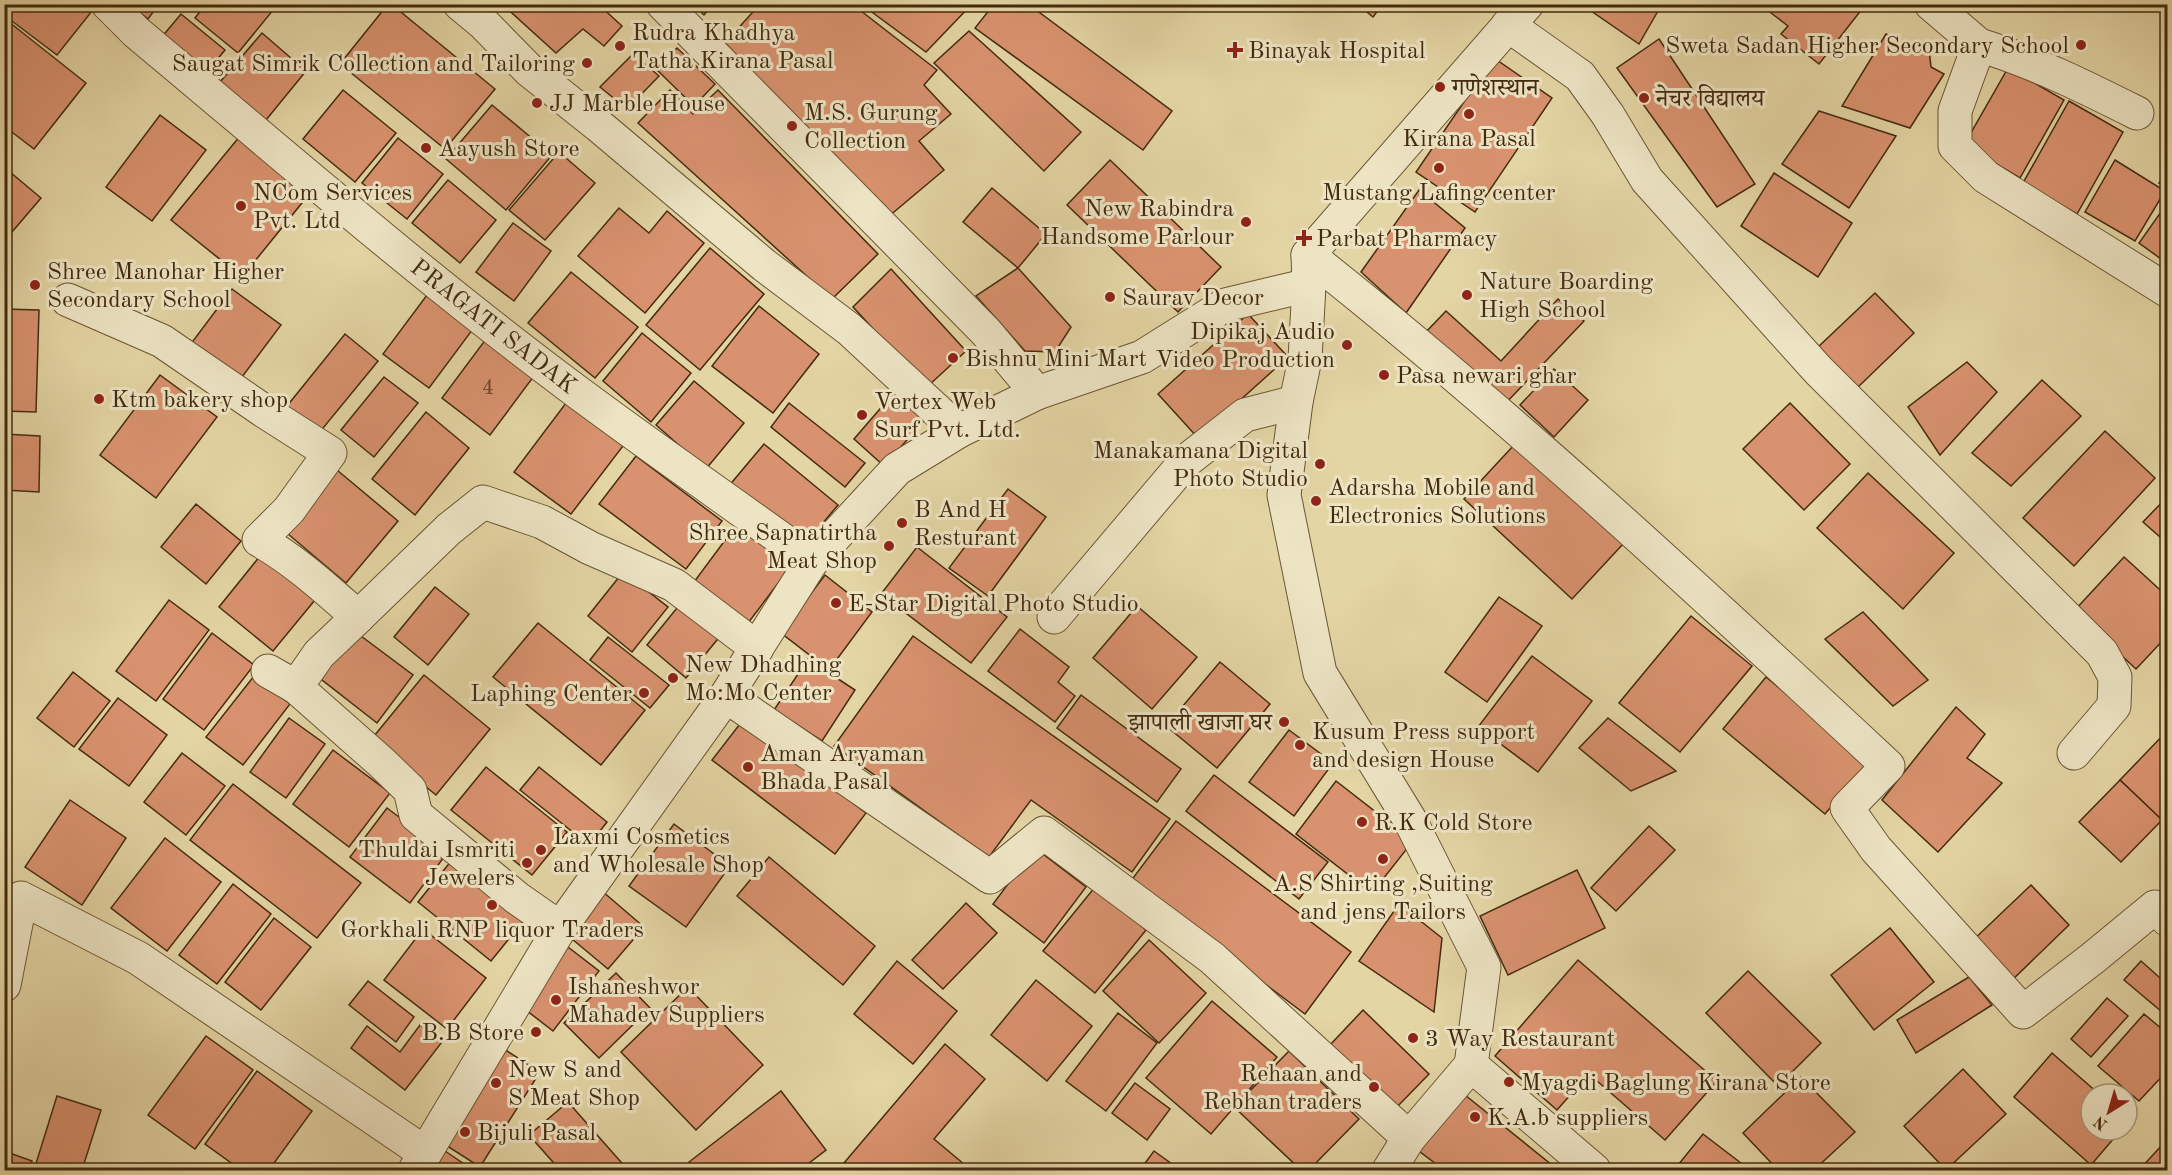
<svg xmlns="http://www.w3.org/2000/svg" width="2172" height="1175" viewBox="0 0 2172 1175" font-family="'Old Standard TT','Noto Serif Devanagari',serif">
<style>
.building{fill:#d9926f;stroke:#432b0f;stroke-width:1.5}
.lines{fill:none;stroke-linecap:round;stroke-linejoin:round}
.minor-casing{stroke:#6b5634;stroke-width:35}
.minor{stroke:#ede4c4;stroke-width:33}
.poi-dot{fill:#8f2418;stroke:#ede4c4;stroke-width:2}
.labels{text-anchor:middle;stroke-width:6;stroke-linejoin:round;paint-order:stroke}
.number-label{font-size:21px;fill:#684527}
.poi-label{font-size:24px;fill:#432b0f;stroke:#ede4c4;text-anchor:start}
.street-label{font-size:24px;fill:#432b0f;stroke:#ede4c4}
</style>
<rect width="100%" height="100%" fill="#e4d5a4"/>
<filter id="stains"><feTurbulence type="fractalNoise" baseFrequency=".00333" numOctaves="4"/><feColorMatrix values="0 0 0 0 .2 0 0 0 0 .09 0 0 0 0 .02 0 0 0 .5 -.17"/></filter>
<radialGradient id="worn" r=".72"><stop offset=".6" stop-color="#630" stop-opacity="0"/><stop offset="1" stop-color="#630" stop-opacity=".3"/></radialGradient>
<g class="building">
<polygon points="4,4 95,4 96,6 57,55 4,15"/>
<polygon points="129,4 159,4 148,19"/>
<polygon points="206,4 278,4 238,53 195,18"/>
<polygon points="388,4 391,4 495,89 445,149 340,64"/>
<polygon points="502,4 598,4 622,26 604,46 583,29 556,53"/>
<polygon points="692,4 713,4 704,15"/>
<polygon points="760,4 852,4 937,70 924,85 951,114 919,141 944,170 888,217 725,43"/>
<polygon points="861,4 972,4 926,52"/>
<polygon points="994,4 1028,4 1172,111 1143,150 975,28"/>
<polygon points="1357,4 1383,4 1373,17"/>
<polygon points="1581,4 1662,4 1639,44"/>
<polygon points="1764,4 1866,4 1819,64 1781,34 1788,26 1762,6"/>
<polygon points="181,14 225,50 200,80 156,44"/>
<polygon points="4,18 86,83 34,149 4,126"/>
<polygon points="969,31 1081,132 1044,171 934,63"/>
<polygon points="262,33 306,71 266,120 220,82"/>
<polygon points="1886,34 1905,44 1929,49 1931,67 1944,74 1910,128 1842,106"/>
<polygon points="1659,39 1755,184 1717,207 1617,68"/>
<polygon points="677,48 715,84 694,106 656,69"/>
<polygon points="633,54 659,76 627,109 600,87"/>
<polygon points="1494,58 1552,98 1475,212 1416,172"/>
<polygon points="2008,68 2064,100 2020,178 1964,145"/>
<polygon points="343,90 396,133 355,182 303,139"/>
<polygon points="670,90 693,114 718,90 878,254 832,299 638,123"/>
<polygon points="2069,101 2123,132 2077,214 2023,183"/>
<polygon points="492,105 552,155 506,210 446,159"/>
<polygon points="1819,111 1896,136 1849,208 1782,164"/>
<polygon points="160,115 206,150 152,221 106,187"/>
<polygon points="240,136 310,193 242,277 171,220"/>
<polygon points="398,138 443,174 407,219 362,183"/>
<polygon points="559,152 595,183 545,240 509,210"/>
<polygon points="1110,160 1221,267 1178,312 1067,205"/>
<polygon points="2115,160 2165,191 2135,241 2085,212"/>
<polygon points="4,167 41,198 6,239 4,238"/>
<polygon points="2168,172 2168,189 2159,183"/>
<polygon points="1774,173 1852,223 1818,277 1741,226"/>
<polygon points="448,180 496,220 460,263 412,223"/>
<polygon points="992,188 1046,234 1018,268 963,222"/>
<polygon points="1419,190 1465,228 1406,313 1361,272"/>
<polygon points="2168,202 2168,264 2139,243"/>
<polygon points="619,208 649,233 667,211 704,243 645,313 578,256"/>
<polygon points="513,223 551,251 514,301 476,272"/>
<polygon points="710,248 764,294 700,370 646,325"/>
<polygon points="1018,268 1071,327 1055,352 1025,351 976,296"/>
<polygon points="891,269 966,351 927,387 853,307"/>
<polygon points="571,272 638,327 595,378 528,323"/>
<polygon points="232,289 281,325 239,381 190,345"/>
<polygon points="1875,293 1914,333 1856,389 1817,348"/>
<polygon points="427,295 473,329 429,388 383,354"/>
<polygon points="1558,299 1584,321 1504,405 1425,333 1446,311 1501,361"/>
<polygon points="759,306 819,354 773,413 712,366"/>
<polygon points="4,309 39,310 36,412 4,411"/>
<polygon points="1248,314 1288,357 1198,438 1158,394"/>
<polygon points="642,333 691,373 651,422 603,381"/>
<polygon points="345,334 378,361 319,433 287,406"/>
<polygon points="486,339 534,376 490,435 442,398"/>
<polygon points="1967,362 1997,392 1940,455 1908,407"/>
<polygon points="1554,369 1588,400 1554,437 1520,405"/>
<polygon points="160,375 217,417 156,498 100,455"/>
<polygon points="384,377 418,403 374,457 341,430"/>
<polygon points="2042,380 2081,416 2011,486 1972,453"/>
<polygon points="694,381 744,423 706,469 656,425"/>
<polygon points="898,388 929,415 884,466 854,439"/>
<polygon points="566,403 623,446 571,514 514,472"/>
<polygon points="789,403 865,463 845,487 771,427"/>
<polygon points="1790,403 1850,464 1804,510 1743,449"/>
<polygon points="426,412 469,448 415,515 372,479"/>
<polygon points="2105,431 2155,478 2074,566 2023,518"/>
<polygon points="4,434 40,436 39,492 4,490"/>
<polygon points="764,444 838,505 801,549 728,487"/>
<polygon points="1514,445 1623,544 1572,599 1464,499"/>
<polygon points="636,456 722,521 686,569 599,504"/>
<polygon points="337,470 398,521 346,583 288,534"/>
<polygon points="1868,473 1954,553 1903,609 1817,528"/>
<polygon points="1008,489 1046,517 988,596 949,568"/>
<polygon points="2168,496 2168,544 2143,522"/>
<polygon points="196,504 241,541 206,584 161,547"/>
<polygon points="740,520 795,561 745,627 691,586"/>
<polygon points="917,547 1007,617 971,663 881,594"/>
<polygon points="264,551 319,595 273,651 219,607"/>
<polygon points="2124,557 2168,597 2168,635 2136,669 2074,611"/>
<polygon points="623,572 668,607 632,652 588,616"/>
<polygon points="825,575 872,612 829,670 781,633"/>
<polygon points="435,587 469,614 428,665 394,637"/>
<polygon points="1499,597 1542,626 1487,702 1445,672"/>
<polygon points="169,600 209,630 156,701 116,671"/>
<polygon points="681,603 721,635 686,678 647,645"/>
<polygon points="1137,606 1197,657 1152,709 1093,658"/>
<polygon points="1863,612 1928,680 1893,706 1825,639"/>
<polygon points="1691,616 1752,666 1680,752 1619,703"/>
<polygon points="538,623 645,710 601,765 493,677"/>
<polygon points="1020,629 1069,667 1058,682 1075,696 1055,722 988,671"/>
<polygon points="353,630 413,675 377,723 317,676"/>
<polygon points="212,633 254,665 204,730 163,699"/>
<polygon points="913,636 1170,819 1132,872 1031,800 989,857 834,746"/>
<polygon points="608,637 669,685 650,708 590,660"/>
<polygon points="1532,656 1592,701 1538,772 1478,727"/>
<polygon points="808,659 855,690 822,741 774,710"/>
<polygon points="1220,662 1270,704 1217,768 1166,726"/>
<polygon points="73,672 110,701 74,747 37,718"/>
<polygon points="424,675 490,729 436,795 370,741"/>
<polygon points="254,676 290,704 243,765 206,737"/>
<polygon points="1766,677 1869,762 1825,814 1723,729"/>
<polygon points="1081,695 1181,769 1157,802 1057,728"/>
<polygon points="118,698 167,735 129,786 79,749"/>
<polygon points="1956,707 1985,734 1967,758 2002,783 1938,852 1882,800"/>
<polygon points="289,718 325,744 286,798 250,772"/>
<polygon points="1608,718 1676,771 1631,791 1579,748"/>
<polygon points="743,720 866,813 835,854 712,760"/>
<polygon points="1289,730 1333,763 1294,816 1249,782"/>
<polygon points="2168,730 2168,814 2162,820 2120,780"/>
<polygon points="333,750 390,793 349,847 293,804"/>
<polygon points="182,753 225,786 186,835 144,802"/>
<polygon points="486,767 567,832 532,875 451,810"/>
<polygon points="539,767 607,822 589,845 520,790"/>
<polygon points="1214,775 1328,862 1299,899 1186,811"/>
<polygon points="2120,780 2162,820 2121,862 2079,822"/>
<polygon points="1336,781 1413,841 1372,893 1296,834"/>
<polygon points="233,784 361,883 317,938 190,840"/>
<polygon points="70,800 126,838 82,905 25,867"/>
<polygon points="387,808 447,853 410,903 350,857"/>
<polygon points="1176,821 1351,952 1305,1014 1130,882"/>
<polygon points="674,824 730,866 686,927 629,886"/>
<polygon points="1649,826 1675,850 1616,911 1591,888"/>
<polygon points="165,838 221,882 167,951 111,908"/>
<polygon points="1035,848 1086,887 1044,943 993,904"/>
<polygon points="456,855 529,914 491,961 418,902"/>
<polygon points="769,857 875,946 843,985 737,896"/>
<polygon points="1577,870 1605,928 1508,975 1480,916"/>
<polygon points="233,884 271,914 217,984 179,955"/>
<polygon points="2031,885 2069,925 2007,985 1968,945"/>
<polygon points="1095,887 1146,930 1095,993 1043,951"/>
<polygon points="602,891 644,927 608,969 566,934"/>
<polygon points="966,903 997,933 943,989 912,960"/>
<polygon points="1399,904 1442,938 1434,1012 1359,961"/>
<polygon points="274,918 311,947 261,1010 225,982"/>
<polygon points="1890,928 1934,982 1874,1030 1831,975"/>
<polygon points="423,929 486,978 447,1029 384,980"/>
<polygon points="1149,940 1206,993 1159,1043 1103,991"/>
<polygon points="568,947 599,971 553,1031 522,1007"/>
<polygon points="1578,960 1717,1081 1665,1140 1589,1074 1557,1110 1495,1056"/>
<polygon points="897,961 957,1011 913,1064 854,1014"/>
<polygon points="2141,961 2168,985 2168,1017 2124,980"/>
<polygon points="1748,971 1821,1043 1778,1086 1706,1013"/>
<polygon points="616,973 650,1008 599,1058 564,1023"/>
<polygon points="1969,977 1992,1005 1916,1053 1897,1020"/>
<polygon points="1036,980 1092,1026 1047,1081 991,1035"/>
<polygon points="368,981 414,1017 396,1042 349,1005"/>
<polygon points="688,987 763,1065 696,1130 621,1052"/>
<polygon points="2107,998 2128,1016 2091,1057 2071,1039"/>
<polygon points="1212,1001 1277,1057 1211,1134 1146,1078"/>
<polygon points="1363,1010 1429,1074 1396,1108 1330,1045"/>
<polygon points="1118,1013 1157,1043 1106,1111 1066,1081"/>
<polygon points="2144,1014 2168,1034 2168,1070 2139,1101 2098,1066"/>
<polygon points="420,1025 442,1042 405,1090 351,1048 367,1026 400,1052"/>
<polygon points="206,1036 253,1070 195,1149 148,1115"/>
<polygon points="945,1044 985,1079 934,1139 971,1170 838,1170"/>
<polygon points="504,1049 540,1072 480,1167 444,1144"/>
<polygon points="1289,1051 1359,1119 1309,1170 1301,1170 1234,1107"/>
<polygon points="2052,1053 2099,1094 2091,1094 2091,1130 2121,1130 2091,1165 2014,1097"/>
<polygon points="1963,1069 2006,1114 1946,1170 1904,1126"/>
<polygon points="257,1071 312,1111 269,1170 241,1170 205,1144"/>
<polygon points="1801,1077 1855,1132 1814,1170 1778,1170 1743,1133"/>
<polygon points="1135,1083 1170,1109 1147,1140 1112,1113"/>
<polygon points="781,1091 826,1150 800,1170 696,1170 689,1162"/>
<polygon points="1465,1095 1552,1165 1547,1170 1444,1170 1419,1151"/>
<polygon points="57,1096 101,1110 82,1170 34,1170"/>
<polygon points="568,1102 628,1170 560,1170 529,1135"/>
<polygon points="4,1118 9,1120 4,1133"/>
<polygon points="1703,1134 1750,1170 1674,1170"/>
<polygon points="2164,1143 2168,1146 2168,1170 2139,1170"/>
<polygon points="4,1151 32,1161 29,1170 4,1170"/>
<polygon points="445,1151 473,1170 432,1170"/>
<polygon points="1154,1151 1179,1169 1181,1170 1140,1170"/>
<polygon points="1412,1163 1421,1170 1406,1170"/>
</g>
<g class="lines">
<g class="minor-casing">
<g id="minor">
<path d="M108 4 136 32C280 152 422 276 572 388 651 447 732 503 812 561"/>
<polyline points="460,4 483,23 529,70 598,125 764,265 849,329 959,431"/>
<polyline points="663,4 986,332 1037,393"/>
<polyline points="1931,4 1979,45 1955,111 1955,146 1986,177 2168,291"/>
<polyline points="1508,25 1580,76 1608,115 1647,180 1818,370 2102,653 2115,677 2114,706 2074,753"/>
<path d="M1979 45C2035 62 2085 87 2137 113"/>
<path d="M1308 255C1510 415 1700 591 1888 766L1847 808 1876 849 2023 1012 2093 958 2155 907 2168 920"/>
<path d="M68 300 162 341 264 411 330 453 289 510 259 540C296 561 327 590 358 617L319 654 296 687"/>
<polyline points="358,617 449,529 483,502 542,522 590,548 674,585 757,648"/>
<polyline points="1054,617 1186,461 1245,415 1296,402"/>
<polyline points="268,671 296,687 381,762 410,790 416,815 517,898 560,928"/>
<polyline points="726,696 990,877 1044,833 1212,958 1409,1138"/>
<polyline points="4,985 21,898 138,958 425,1153"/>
<polyline points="1471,1065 1594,1170"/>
<polyline points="415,1170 560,928 726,696 812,561 897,469 959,431 1037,393 1142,357 1225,305 1309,285"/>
<polyline points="1389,1170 1409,1138 1471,1065 1484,967 1410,820 1320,673 1284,495 1296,402 1305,359 1309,285 1308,255 1527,4"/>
</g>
</g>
<use href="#minor" class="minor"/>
</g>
<g class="poi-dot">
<circle cx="2081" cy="45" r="6"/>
<circle cx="620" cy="46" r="6"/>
<path d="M1232 41h6v6h6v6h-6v6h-6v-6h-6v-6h6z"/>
<circle cx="587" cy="63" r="6"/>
<circle cx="1440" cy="87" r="6"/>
<circle cx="1644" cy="98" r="6"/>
<circle cx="537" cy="103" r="6"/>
<circle cx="1469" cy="114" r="6"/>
<circle cx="792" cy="126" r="6"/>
<circle cx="426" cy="148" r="6"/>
<circle cx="1439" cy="168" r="6"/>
<circle cx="241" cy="206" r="6"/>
<circle cx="1246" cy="222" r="6"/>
<path d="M1301 229h6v6h6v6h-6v6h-6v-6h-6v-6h6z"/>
<circle cx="35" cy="285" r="6"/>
<circle cx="1467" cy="295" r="6"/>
<circle cx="1110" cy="297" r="6"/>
<circle cx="1347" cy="345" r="6"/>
<circle cx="953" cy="358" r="6"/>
<circle cx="1384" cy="375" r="6"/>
<circle cx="99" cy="399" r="6"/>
<circle cx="862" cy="415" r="6"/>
<circle cx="1320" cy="464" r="6"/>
<circle cx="1316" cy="501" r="6"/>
<circle cx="902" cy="523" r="6"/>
<circle cx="889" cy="546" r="6"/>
<circle cx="836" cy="603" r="6"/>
<circle cx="673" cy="678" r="6"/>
<circle cx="644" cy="693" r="6"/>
<circle cx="1284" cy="722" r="6"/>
<circle cx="1300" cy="745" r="6"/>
<circle cx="748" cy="767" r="6"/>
<circle cx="1362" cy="822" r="6"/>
<circle cx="541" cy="850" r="6"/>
<circle cx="1383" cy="859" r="6"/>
<circle cx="527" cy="863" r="6"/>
<circle cx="492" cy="905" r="6"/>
<circle cx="556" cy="1000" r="6"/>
<circle cx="536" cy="1032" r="6"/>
<circle cx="1413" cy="1038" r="6"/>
<circle cx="1509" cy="1082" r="6"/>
<circle cx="496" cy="1083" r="6"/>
<circle cx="1374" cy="1087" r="6"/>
<circle cx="1475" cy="1117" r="6"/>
<circle cx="465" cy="1132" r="6"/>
</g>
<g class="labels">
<g class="number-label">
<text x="488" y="394">4</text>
</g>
<g class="poi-label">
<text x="632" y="40">Rudra Khadhya<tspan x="632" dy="28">Tatha Kirana Pasal</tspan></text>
<text x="2069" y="53" text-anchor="end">Sweta Sadan Higher Secondary School</text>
<text x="1248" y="58">Binayak Hospital</text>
<text x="575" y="71" text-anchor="end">Saugat Simrik Collection and Tailoring</text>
<text x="1452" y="95">गणेशस्थान</text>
<text x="1656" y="106">नेचर विद्यालय</text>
<text x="549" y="111">JJ Marble House</text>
<text x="804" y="120">M.S. Gurung<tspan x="804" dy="28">Collection</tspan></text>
<text x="1469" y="146" text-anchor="middle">Kirana Pasal</text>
<text x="438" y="156">Aayush Store</text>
<text x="253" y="200">NCom Services<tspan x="253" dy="28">Pvt. Ltd</tspan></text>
<text x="1439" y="200" text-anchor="middle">Mustang Lafing center</text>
<text x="1234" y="216" text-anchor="end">New Rabindra<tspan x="1234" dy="28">Handsome Parlour</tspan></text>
<text x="1316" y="246">Parbat Pharmacy</text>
<text x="47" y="279">Shree Manohar Higher<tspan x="47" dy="28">Secondary School</tspan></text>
<text x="1479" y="289">Nature Boarding<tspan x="1479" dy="28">High School</tspan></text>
<text x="1122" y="305">Saurav Decor</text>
<text x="1335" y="339" text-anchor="end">Dipikaj Audio<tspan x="1335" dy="28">Video Production</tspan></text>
<text x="965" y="366">Bishnu Mini Mart</text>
<text x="1396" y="383">Pasa newari ghar</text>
<text x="111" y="407">Ktm bakery shop</text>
<text x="874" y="409">Vertex Web<tspan x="874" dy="28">Surf Pvt. Ltd.</tspan></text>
<text x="1308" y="458" text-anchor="end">Manakamana Digital<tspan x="1308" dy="28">Photo Studio</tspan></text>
<text x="1328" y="495">Adarsha Mobile and<tspan x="1328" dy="28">Electronics Solutions</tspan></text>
<text x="914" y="517">B And H<tspan x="914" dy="28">Resturant</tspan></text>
<text x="877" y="540" text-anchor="end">Shree Sapnatirtha<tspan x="877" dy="28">Meat Shop</tspan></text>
<text x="848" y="611">E-Star Digital Photo Studio</text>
<text x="685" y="672">New Dhadhing<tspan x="685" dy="28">Mo:Mo Center</tspan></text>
<text x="632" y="701" text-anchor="end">Laphing Center</text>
<text x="1272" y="730" text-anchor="end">झापाली खाजा घर</text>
<text x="1312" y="739">Kusum Press support<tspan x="1312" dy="28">and design House</tspan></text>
<text x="760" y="761">Aman Aryaman<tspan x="760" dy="28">Bhada Pasal</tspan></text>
<text x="1374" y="830">R.K Cold Store</text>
<text x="553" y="844">Laxmi Cosmetics<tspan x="553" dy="28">and Wholesale Shop</tspan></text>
<text x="515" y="857" text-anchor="end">Thuldai Ismriti<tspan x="515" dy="28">Jewelers</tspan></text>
<text x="1383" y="891" text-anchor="middle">A.S Shirting ,Suiting<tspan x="1383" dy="28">and jens Tailors</tspan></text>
<text x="492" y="937" text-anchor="middle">Gorkhali RNP liquor Traders</text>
<text x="568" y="994">Ishaneshwor<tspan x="568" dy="28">Mahadev Suppliers</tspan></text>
<text x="524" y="1040" text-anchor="end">B.B Store</text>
<text x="1425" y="1046">3 Way Restaurant</text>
<text x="508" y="1077">New S and<tspan x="508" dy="28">S Meat Shop</tspan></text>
<text x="1362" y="1081" text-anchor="end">Rehaan and<tspan x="1362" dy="28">Rebhan traders</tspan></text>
<text x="1521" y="1090">Myagdi Baglung Kirana Store</text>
<text x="1487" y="1125">K.A.b suppliers</text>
<text x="477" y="1140">Bijuli Pasal</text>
</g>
<g class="street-label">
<text transform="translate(494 326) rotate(38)" y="8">PRAGATI SADAK</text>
</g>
</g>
<rect width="2172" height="1175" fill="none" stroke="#e4d5a4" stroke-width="24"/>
<rect x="6" y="6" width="2160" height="1163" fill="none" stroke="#432b0f" stroke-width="3"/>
<rect x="12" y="12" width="2148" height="1151" fill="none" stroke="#432b0f" stroke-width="1.5"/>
<g transform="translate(2109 1112) rotate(217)"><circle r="28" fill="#ede4c4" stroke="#a99a7c" stroke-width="1.5"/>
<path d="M0-4.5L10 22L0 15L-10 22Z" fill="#8f2418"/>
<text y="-9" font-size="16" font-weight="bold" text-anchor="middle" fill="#432b0f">N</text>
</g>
<rect width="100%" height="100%" filter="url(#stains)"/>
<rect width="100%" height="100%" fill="url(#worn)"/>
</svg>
